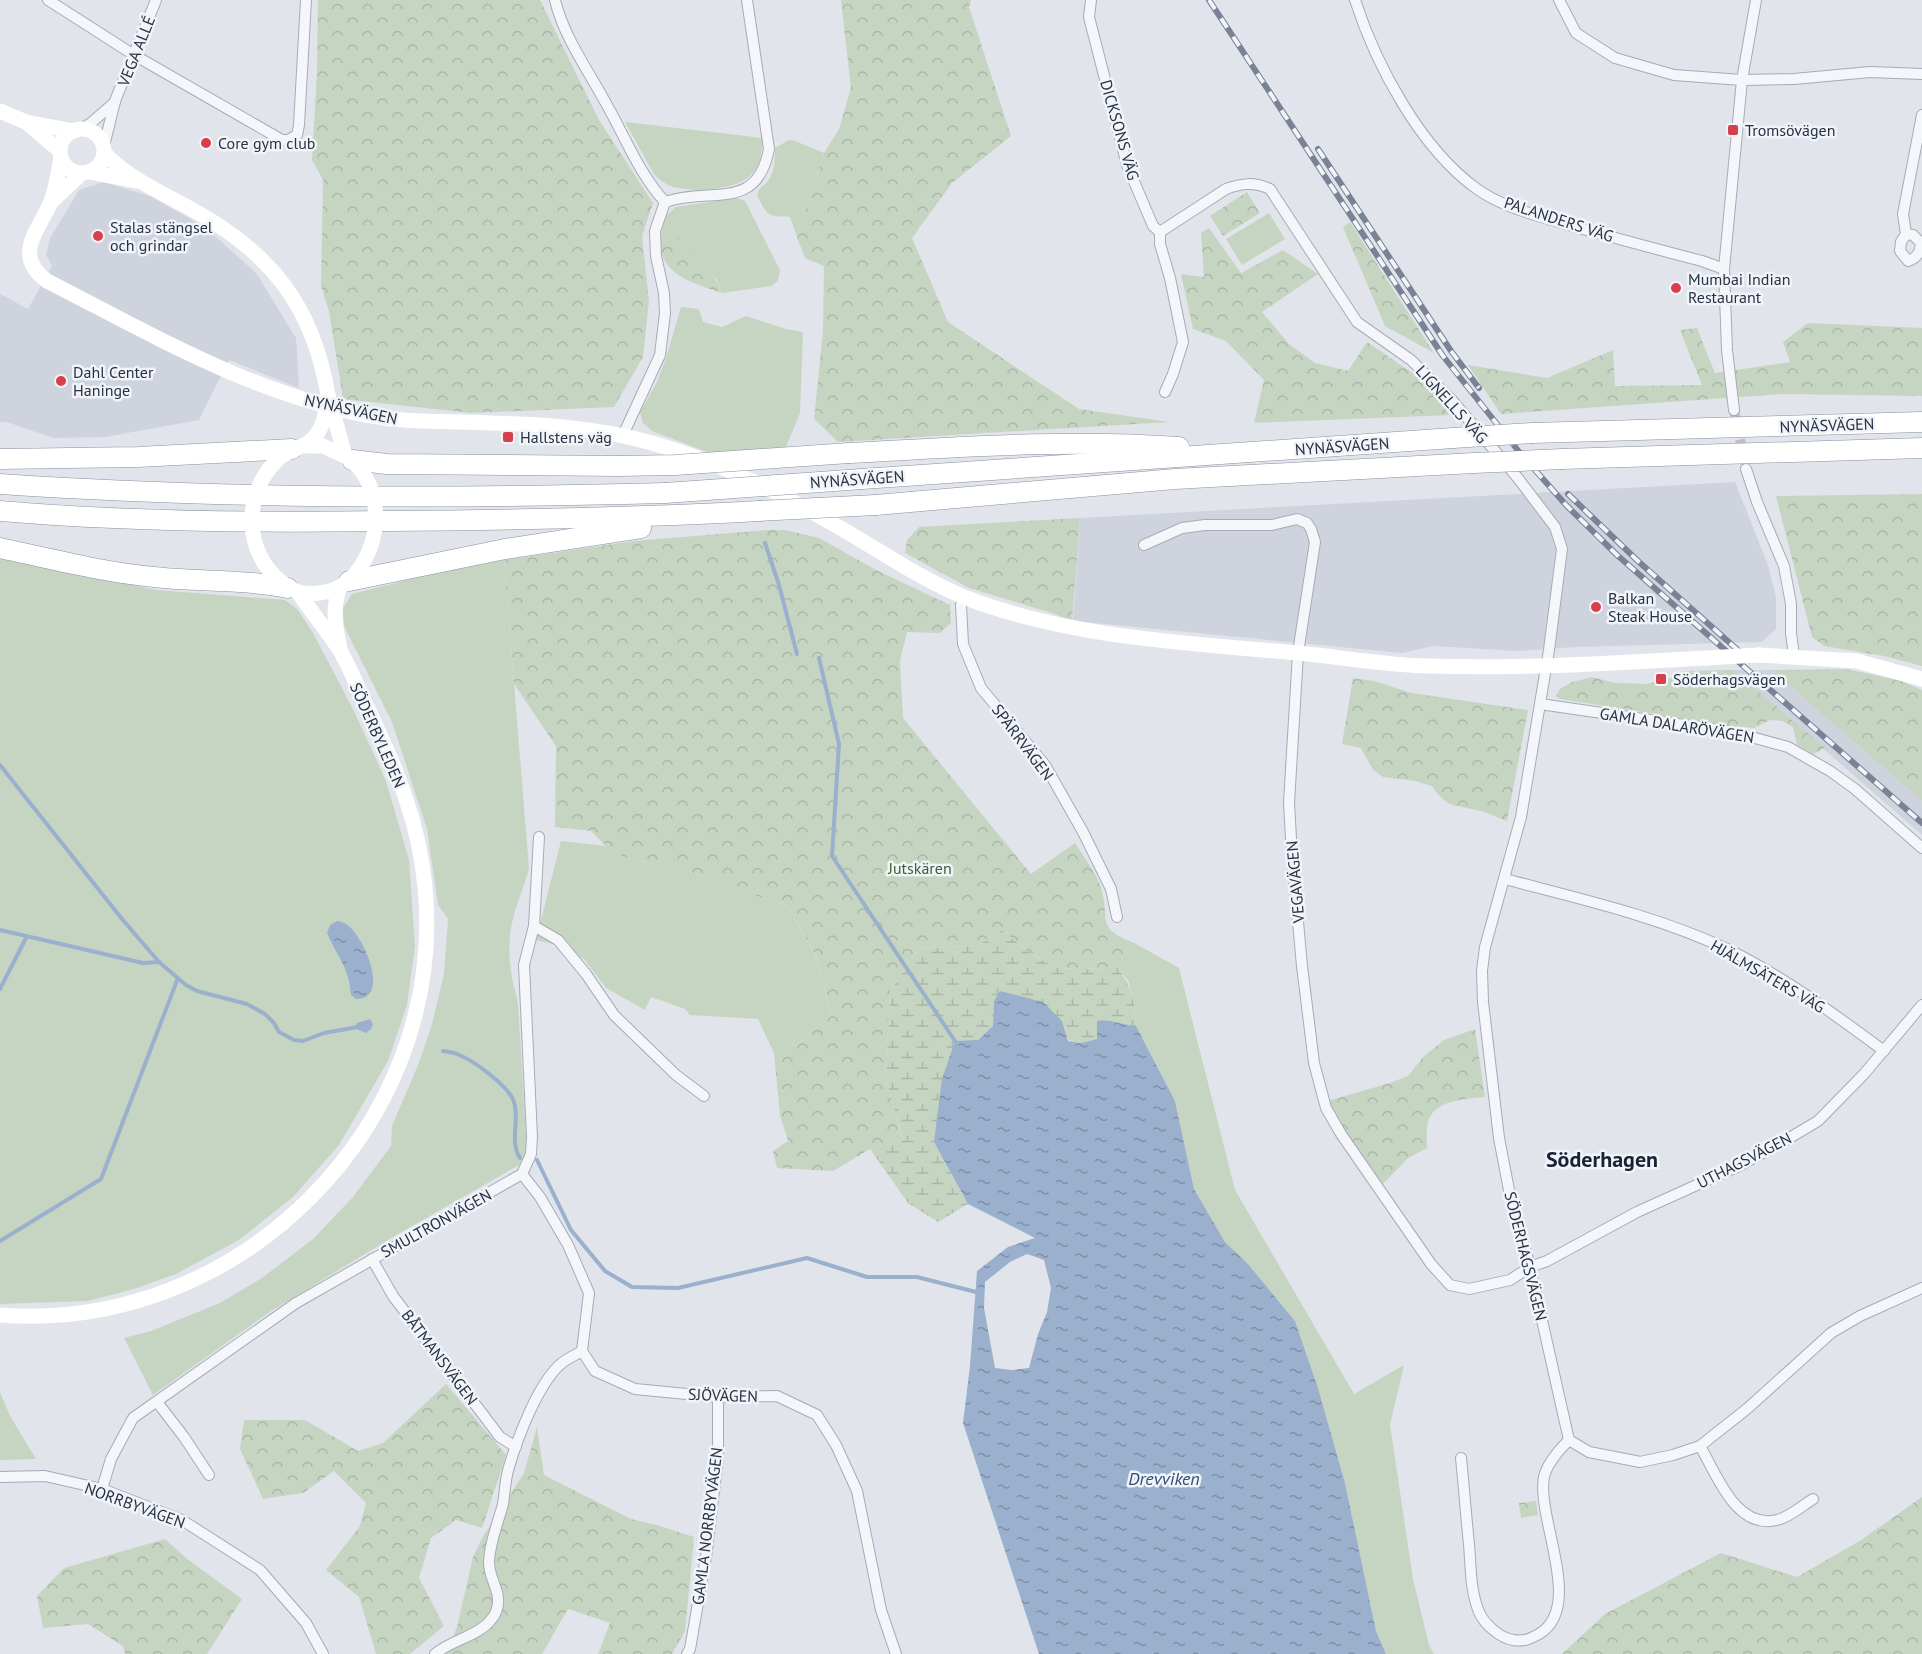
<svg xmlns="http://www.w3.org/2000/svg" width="1922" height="1654" viewBox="0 0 1922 1654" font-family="'PT Sans',sans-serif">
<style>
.built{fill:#cfd3dd}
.grass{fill:#c6d5c2}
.forest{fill:url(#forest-crowns)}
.wetland{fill:url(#wetland-marsh)}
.water{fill:url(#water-ripples);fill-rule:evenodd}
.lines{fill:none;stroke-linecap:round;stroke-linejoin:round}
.stream{stroke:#9ab0cd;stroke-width:4}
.street-tunnel{stroke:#bcc0ca;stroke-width:10;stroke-dasharray:10 5;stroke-linecap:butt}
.street-casing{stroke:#a6abb6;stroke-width:12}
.highway-casing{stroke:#8890a2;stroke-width:21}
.street{stroke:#f4f6f9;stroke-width:10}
.secondary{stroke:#fff;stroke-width:15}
.highway{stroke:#fff;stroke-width:20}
.rail-casing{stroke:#7a8295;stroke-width:6}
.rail{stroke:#f1f4f8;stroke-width:4;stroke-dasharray:11;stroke-linecap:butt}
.highway-bridge-casing{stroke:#8890a2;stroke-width:21;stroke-linecap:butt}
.secondary-bridge{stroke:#fff;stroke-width:15}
.highway-bridge{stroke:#fff;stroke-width:20}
.poi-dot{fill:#d73f4d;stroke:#f1f4f8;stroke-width:2}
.labels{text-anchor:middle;stroke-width:5;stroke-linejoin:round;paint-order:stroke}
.street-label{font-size:16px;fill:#283144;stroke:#f1f4f8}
.poi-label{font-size:16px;fill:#283144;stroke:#f1f4f8;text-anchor:start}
.park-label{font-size:16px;fill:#3a6035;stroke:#f1f4f8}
.water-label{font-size:18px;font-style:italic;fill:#2f4c7b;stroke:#f1f4f8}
.district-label{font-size:22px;font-weight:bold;fill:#1a2235;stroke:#f1f4f8}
</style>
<defs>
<pattern id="forest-crowns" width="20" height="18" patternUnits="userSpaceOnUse" patternTransform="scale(1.5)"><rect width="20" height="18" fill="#c6d5c2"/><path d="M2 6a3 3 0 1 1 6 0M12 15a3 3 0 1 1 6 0" fill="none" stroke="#aab7a8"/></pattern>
<pattern id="wetland-marsh" width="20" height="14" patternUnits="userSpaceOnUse" patternTransform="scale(1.5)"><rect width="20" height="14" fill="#c6d5c2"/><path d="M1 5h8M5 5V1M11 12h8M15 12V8" fill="none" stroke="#aab7a8"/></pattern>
<pattern id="water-ripples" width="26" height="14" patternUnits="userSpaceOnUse" patternTransform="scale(1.5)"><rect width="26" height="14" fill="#9ab0cd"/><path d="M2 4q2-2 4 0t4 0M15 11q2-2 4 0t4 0" fill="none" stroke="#7e90a8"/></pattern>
</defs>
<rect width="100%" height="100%" fill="#e1e4eb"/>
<g class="built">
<polygon points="103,182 150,196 206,228 256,273 296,338 299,388 229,360 199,420 105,437 53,438 7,422 0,422 0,294 28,309 52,266 46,255 50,238 79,190"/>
<polygon points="1735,482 1768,565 1776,597 1776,629 1762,642 1575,647 1516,651 1433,646 1402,653 1073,621 1080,518"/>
<polygon points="1733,670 1772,670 1837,726 1922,801 1922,835"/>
</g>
<g class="grass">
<path d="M625 122 763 138C762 154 760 169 746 179 730 190 691 192 673 187 665 184 660 180 654 174Z"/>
<path d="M789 140 795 141 824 153 797 237 790 217C772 216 768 218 760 201 758 197 756 196 758 192 760 187 765 185 768 181 775 171 775 160 775 148Z"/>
<polygon points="737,198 745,201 780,270 778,281 771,286 722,293 716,279 662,224 668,214 676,207"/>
<polygon points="1269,213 1285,239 1242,265 1226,239"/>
<polygon points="681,307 699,309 703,322 722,327 746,316 786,329 803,332 800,413 785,449 715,455 652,431 643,423 640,412 656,384 666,358"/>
<polygon points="0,557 156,590 285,600 297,609 313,633 354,711 386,781 409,860 415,946 407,1005 388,1061 339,1145 293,1197 239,1240 176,1274 134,1289 88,1301 0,1304"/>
<path d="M504 560 529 869C524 887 516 905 512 923 506 949 511 978 518 1003L527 1152 519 1165 393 1237 271 1311 153 1395 124 1338 151 1331 220 1303 262 1278 313 1239 353 1197 391 1146 392 1126 418 1065 431 1028 444 974 448 919 438 905 427 829 392 722 344 626 343 608 352 594 427 575Z"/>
<polygon points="561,841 606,846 623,857 686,871 712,879 739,891 787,905 817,959 831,1015 800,1043 774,1053 758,1019 690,1015 685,1009 651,997 645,1010 606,988 584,959 553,944 536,940"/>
<polygon points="1134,943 1179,968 1235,1190 1354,1394 1404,1365 1390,1425 1413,1579 1429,1645 1434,1654 1386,1654 1376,1631 1345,1483 1318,1388 1295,1321 1248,1264 1225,1242 1194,1189 1175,1101 1136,1026 1135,1011 1129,982 1117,967"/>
<polygon points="0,1392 10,1416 36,1459 0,1460"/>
</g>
<g class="forest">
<polygon points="318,0 540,0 599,120 653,203 642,236 649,301 643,357 614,407 471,413 343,399 329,311 321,286 323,180 312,160 317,72"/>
<polygon points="841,0 971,0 969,7 1011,136 952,183 912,238 948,322 1079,409 1169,422 838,442 814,419 823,331 824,266 805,258 797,237 824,153 839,129 851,88"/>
<polygon points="1247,192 1260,213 1223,236 1210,216"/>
<polygon points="1350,222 1434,353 1385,326 1343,227"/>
<path d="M662 224C687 244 709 263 722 293 701 286 667 277 662 253 660 244 662 233 662 224Z"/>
<polygon points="1209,228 1241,273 1283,250 1318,274 1262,312 1289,344 1315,363 1348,371 1367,342 1427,383 1450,415 1254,423 1264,380 1226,341 1193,329 1181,274 1204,277 1201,233"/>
<polygon points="1808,323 1922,328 1922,396 1784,394 1501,414 1468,365 1547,378 1613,350 1615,386 1702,385 1680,330 1697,328 1715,373 1790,362 1783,342"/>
<polygon points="1922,494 1922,666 1884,656 1824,646 1812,637 1776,496"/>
<polygon points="1080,518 1072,621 1052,613 969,588 905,553 907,540 919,527"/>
<path d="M767 530H785L819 538 876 570 950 605 951 623 940 633 907 632 900 661 903 718 1031 874 1075 843C1083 856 1097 874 1101 888 1111 920 1094 927 1134 943L1117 967C1099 968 1069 972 1052 965 1034 957 1018 943 1002 930L978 945 918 949 890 991 886 1079 903 1141 870 1149 833 1171 777 1168 773 1151 788 1141 780 1115 774 1053 800 1043 831 1015 817 958 787 905 739 891 712 879 686 871 623 857 606 846 591 831 555 827 556 746 514 684 504 560 634 541Z"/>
<polygon points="1847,669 1902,681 1922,690 1922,801 1772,670"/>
<polygon points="1733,670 1825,748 1813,754 1797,745 1793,727 1783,721 1770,720 1754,728 1724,725 1560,699 1556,696 1560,689 1572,682 1592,677 1615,683 1647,684 1671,678 1683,671"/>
<path d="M1353 678 1374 681 1412 693 1528 710 1507 821C1498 818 1489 813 1480 811 1455 804 1448 810 1432 786L1415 781 1383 777 1373 770 1361 748 1342 744Z"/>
<path d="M1475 1029 1485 1097C1468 1099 1442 1099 1431 1115 1425 1124 1427 1138 1427 1148L1408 1158 1382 1185 1344 1131 1327 1101 1390 1083 1408 1076 1423 1057 1444 1040Z"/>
<polygon points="446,1384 506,1455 482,1528 456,1520 431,1538 419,1578 444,1626 410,1654 376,1654 359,1597 326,1570 360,1526 366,1503 334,1471 303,1493 263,1499 240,1449 244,1420 305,1420 358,1451 383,1443"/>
<polygon points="537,1427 544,1475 631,1519 657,1525 694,1537 685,1631 672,1654 598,1654 610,1623 568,1609 542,1654 446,1654 457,1627 473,1557 482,1538 524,1473"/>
<polygon points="1922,1497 1922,1654 1562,1654 1605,1614 1721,1553 1797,1577 1861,1540"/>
<polygon points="1536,1501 1538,1515 1521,1518 1519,1503"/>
<polygon points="165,1539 186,1558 242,1599 207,1654 125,1654 123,1646 88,1624 43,1628 37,1596 64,1568"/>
</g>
<path class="wetland" d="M1002 930C1018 943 1033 957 1052 965 1069 972 1099 968 1117 967 1132 986 1135 1002 1136 1026 1119 1025 1114 1019 1097 1022V1039L1081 1043 1068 1040 1062 1021 994 1001 993 1026 978 1040 934 1142 968 1204 938 1222 908 1203 870 1149 903 1140 886 1079 890 991 918 949 978 945Z"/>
<g class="water">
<path d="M337 921C340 921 344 923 346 924 363 934 392 999 356 999L351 995C349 966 337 957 327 933L330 925Z"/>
<path d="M1000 991 1043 1002 1062 1021 1068 1041 1081 1043 1097 1039V1021C1113 1019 1120 1025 1136 1026L1175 1101 1194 1189 1225 1242 1248 1264 1295 1321 1318 1388 1345 1483 1376 1631 1386 1654H1039L963 1423 970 1366 977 1271 1008 1247 1035 1238 968 1204 934 1142 942 1079 955 1041 978 1040 993 1026 994 1001ZM1027 1254 1044 1260 1051 1288 1047 1312 1038 1334 1029 1368 1012 1370 995 1368 984 1308 985 1282 1010 1262Z"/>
<polygon points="370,1019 373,1024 371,1029 366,1033 354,1028 357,1023"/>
</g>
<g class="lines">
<g class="stream">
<polyline points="765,543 779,585 797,654"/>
<polyline points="819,658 839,744 832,856 955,1041"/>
<polyline points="0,765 122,919 159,962 186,985 197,991 247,1004 265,1014 274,1023 279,1032 294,1040 303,1041 324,1033 358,1027"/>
<polyline points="0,930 143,963 159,962"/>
<polyline points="0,989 27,936"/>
<path d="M443 1051C447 1052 453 1052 457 1054 473 1060 509 1086 514 1102 520 1120 509 1141 520 1158"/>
<polyline points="537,1160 571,1230 605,1271 632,1287 678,1288 807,1258 867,1277 917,1277 976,1292"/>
<polyline points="0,1241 101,1179 178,978"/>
</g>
<polyline class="street-tunnel" points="1734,410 1746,469"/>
<g class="street-casing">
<g id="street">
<polyline points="48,0 134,55 282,140 288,140 297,135 299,125 306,0"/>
<path d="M555 0C564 38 590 73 608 107 626 139 640 175 665 202L655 231 656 256 664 293 665 313 660 355 623 435"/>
<polyline points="1091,0 1089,17 1127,165 1153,226 1160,232 1160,244 1170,278 1183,342 1173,374 1165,392"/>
<path d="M1355 0C1376 65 1420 148 1477 189 1502 207 1536 215 1565 224 1611 237 1656 249 1702 261L1724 269"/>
<polyline points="1559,0 1576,33 1615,58 1674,75 1742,80 1794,79 1870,72 1922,74"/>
<polyline points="81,129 91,123 115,102"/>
<polyline points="104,146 115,101 156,0"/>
<path d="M665 202C710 186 757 213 769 149L747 0"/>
<path d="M1160 232 1226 189C1242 183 1254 182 1270 189L1357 322 1411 360 1451 399 1517 477 1555 527 1562 549 1549 650 1521 817 1485 947 1482 971 1483 1002 1499 1138 1509 1190 1530 1267 1569 1440 1589 1452 1640 1462 1673 1455 1700 1446 1748 1408 1831 1333 1860 1316 1922 1288"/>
<path d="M1906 234 1913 235 1921 243C1920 253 1917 258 1908 261L1900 251 1901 242 1906 234 1903 214 1922 115"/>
<polyline points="1734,410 1727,350 1724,269 1742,80 1756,0"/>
<polyline points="1746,469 1757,502 1784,566 1791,604 1791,633 1794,656"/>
<polyline points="1144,545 1182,528 1205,525 1272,525 1297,519 1307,523 1311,529 1315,542 1298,653 1289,803 1292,856 1302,966 1314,1063 1326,1108 1341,1134 1431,1264 1450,1285 1469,1289 1510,1280 1530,1267 1547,1261 1637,1212 1741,1165 1786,1140 1818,1121 1864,1074 1922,1005"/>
<polyline points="964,596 961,605 963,644 981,688 1045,765 1083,832 1111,889 1117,917"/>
<polyline points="1540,704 1733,732 1788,747 1830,771 1855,789 1922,848"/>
<path d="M1505 879C1580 899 1657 916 1727 949 1783 976 1834 1014 1884 1051"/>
<polyline points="534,926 558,940 586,974 614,1015 676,1075 704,1096"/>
<polyline points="522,1174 540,1197 568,1245 589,1293 582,1351 595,1371 635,1389 718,1397 777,1396 817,1415 836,1445 857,1491 881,1610 896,1654"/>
<polyline points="372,1259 393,1296 500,1437 516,1447"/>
<polyline points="157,1402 184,1437 209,1475"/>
<path d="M1700 1446C1717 1475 1736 1530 1777 1520 1790 1517 1803 1505 1813 1499"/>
<path d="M1461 1458C1464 1487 1466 1516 1469 1544 1471 1567 1470 1590 1479 1612 1484 1624 1500 1638 1513 1640 1523 1642 1530 1639 1539 1634 1585 1607 1536 1518 1544 1477 1547 1463 1559 1450 1569 1440"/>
<polyline points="0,1477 45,1476 102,1489 182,1520 260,1570 306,1623 323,1654"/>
<polyline points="102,1489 111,1459 133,1418 296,1303 522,1174 531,1154 532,1137 524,965 534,926 539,837"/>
<path d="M435 1654C452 1639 483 1636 495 1614 505 1594 488 1580 489 1561 490 1541 498 1523 503 1504 505 1492 505 1479 509 1467 517 1439 539 1381 562 1363 568 1358 576 1355 582 1351"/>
<polyline points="687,1654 690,1649 706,1557 718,1458 718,1397"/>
</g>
</g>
<g class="highway-casing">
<g id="highway">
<polyline points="1532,433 1922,422"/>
<path d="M849 453C959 447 1069 439 1179 447"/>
<polyline points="0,459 138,457 292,449"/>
<polyline points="1562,459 1922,448"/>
<polyline points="352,460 387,464 618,466"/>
<polyline points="862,479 1453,438"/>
<path d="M0 484C221 499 443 499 665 493"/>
<polyline points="876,505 1175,479 1474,463"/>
<path d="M0 511C129 522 257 523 386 521 511 520 635 518 759 511"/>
<path d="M0 548C51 559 102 572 154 577 199 582 244 579 288 588"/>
<polyline points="349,581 505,549 641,528"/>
</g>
</g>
<use href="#street" class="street"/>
<g class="secondary">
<polyline points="0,111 26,122 60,151"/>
<polyline points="26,122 74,131"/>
<circle cx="82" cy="151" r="22"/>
<path d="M104 153C131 180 161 192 193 210 271 253 313 306 328 395"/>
<path d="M61 158C58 173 56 190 50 204 37 232 13 256 47 281 155 336 262 400 384 418 410 422 436 421 462 422 527 424 590 425 652 443 720 462 782 494 842 529 882 552 921 579 964 597 1068 638 1187 643 1298 653 1341 657 1384 665 1428 666 1521 669 1614 663 1706 658"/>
<polyline points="89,172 136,181"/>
<polyline points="51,202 82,173"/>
<polyline points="307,446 323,446 345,456"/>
<path d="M340 587C332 608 335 626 340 648"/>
<path d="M298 592C313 595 326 594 340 587"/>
<polyline points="1759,655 1857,661 1922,679"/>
<path d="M0 1315C238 1334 448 1126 425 887 419 821 396 768 368 709 359 691 352 672 342 654 329 633 312 613 298 592"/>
</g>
<use href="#highway" class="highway"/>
<g class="rail-casing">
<g id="rail">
<polyline points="1209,0 1443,356 1520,453 1566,505 1617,555 1922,823"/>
<polyline points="1318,149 1451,351 1479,388"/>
<polyline points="1568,494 1639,562 1749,660"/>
</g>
</g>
<use href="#rail" class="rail"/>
<g class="highway-bridge-casing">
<g id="highway-bridge">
<polyline points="1453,438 1532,433"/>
<polyline points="1474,463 1562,459"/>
<polyline points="618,466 675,465 849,453"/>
<polyline points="665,493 862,479"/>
<polyline points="759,511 876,505"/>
</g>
</g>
<g class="secondary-bridge">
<path d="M330 401 345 456C390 484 383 560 340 587"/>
<path d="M298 592C246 569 237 501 276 461 289 447 306 450 317 434 325 423 326 408 328 395"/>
<polyline points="1706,658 1759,655"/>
</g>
<use href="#highway-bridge" class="highway-bridge"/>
</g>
<g class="poi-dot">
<rect x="1727" y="124" width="12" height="12" rx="3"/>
<circle cx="206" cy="143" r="6"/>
<circle cx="98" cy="236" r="6"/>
<circle cx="1676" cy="288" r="6"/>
<circle cx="61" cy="381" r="6"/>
<rect x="502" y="431" width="12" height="12" rx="3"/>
<circle cx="1596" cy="607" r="6"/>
<rect x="1655" y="673" width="12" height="12" rx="3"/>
</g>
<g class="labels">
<g class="street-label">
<text transform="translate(136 51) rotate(-68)" y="6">VEGA ALLÉ</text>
<text transform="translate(1120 130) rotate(74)" y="6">DICKSONS VÄG</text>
<text transform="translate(1559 219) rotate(18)" y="6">PALANDERS VÄG</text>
<text transform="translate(1452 404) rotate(48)" y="6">LIGNELLS VÄG</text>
<text transform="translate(351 409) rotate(12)" y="6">NYNÄSVÄGEN</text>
<text transform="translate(1827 425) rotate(-2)" y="6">NYNÄSVÄGEN</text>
<text transform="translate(1342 446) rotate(-4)" y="6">NYNÄSVÄGEN</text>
<text transform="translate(857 479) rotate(-4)" y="6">NYNÄSVÄGEN</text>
<text transform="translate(1677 725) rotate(9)" y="6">GAMLA DALARÖVÄGEN</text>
<text transform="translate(378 735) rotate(66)" y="6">SÖDERBYLEDEN</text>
<text transform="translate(1023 742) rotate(53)" y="6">SPÄRRVÄGEN</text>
<text transform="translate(1295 882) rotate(-95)" y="6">VEGAVÄGEN</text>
<text transform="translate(1768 976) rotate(30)" y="6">HJÄLMSÄTERS VÄG</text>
<text transform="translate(1744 1160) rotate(-27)" y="6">UTHAGSVÄGEN</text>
<text transform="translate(436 1223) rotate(-29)" y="6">SMULTRONVÄGEN</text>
<text transform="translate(1526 1256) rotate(76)" y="6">SÖDERHAGSVÄGEN</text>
<text transform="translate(440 1357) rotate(53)" y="6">BÅTMANSVÄGEN</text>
<text transform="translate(723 1395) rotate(2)" y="6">SJÖVÄGEN</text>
<text transform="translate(135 1505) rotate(20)" y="6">NORRBYVÄGEN</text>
<text transform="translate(707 1526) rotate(-83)" y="6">GAMLA NORRBYVÄGEN</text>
</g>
<g class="poi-label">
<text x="1745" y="136">Tromsövägen</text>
<text x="218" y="149">Core gym club</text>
<text x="110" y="233">Stalas stängsel<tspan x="110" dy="18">och grindar</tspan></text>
<text x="1688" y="285">Mumbai Indian<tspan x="1688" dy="18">Restaurant</tspan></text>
<text x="73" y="378">Dahl Center<tspan x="73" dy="18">Haninge</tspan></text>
<text x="520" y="443">Hallstens väg</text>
<text x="1608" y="604">Balkan<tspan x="1608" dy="18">Steak House</tspan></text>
<text x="1673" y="685">Söderhagsvägen</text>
</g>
<g class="park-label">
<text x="920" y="874">Jutskären</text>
</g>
<g class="water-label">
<text x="1164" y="1485">Drevviken</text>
</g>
<g class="district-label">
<text x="1602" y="1167">Söderhagen</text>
</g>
</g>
</svg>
